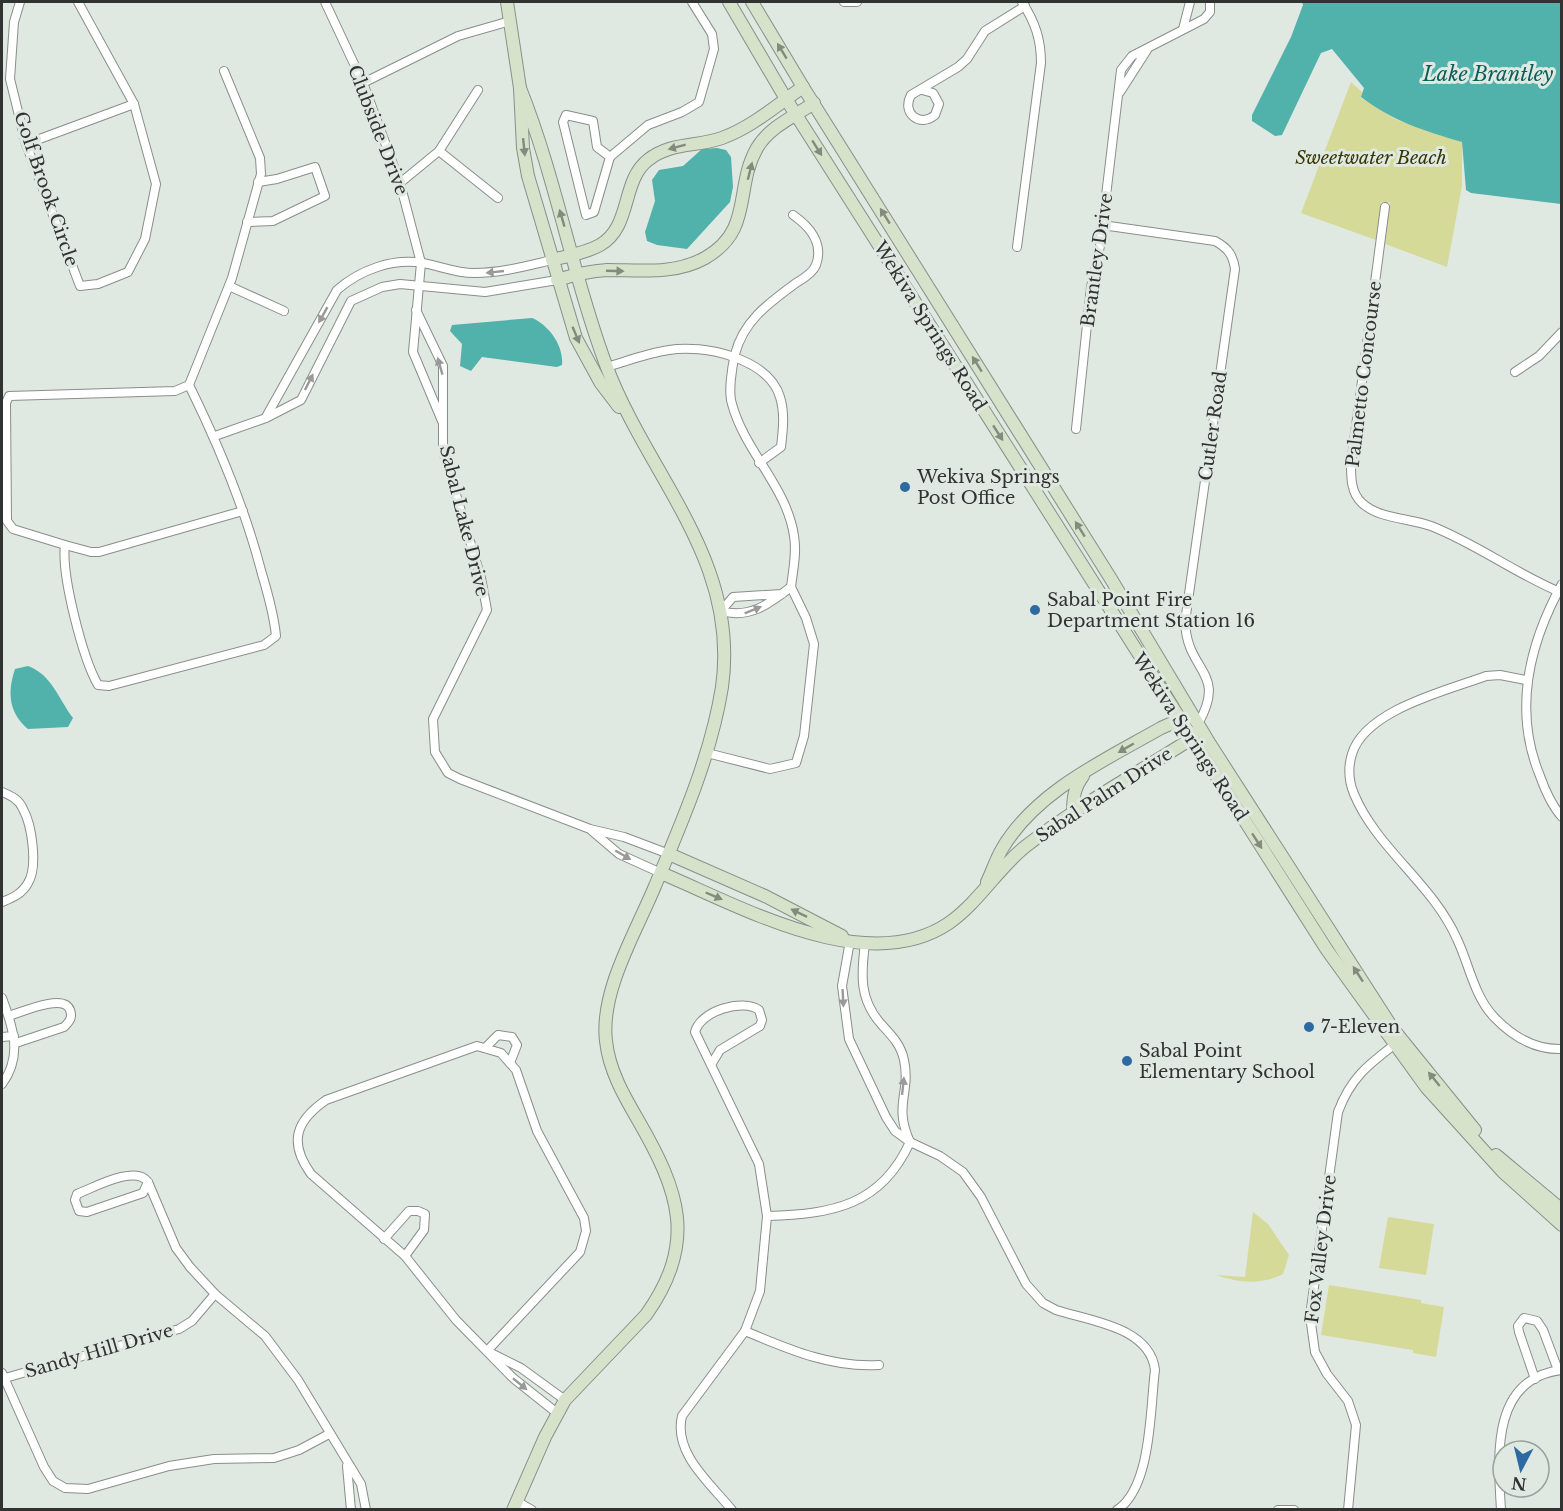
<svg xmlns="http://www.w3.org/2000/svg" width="1563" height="1511" viewBox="0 0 1563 1511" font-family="'Libre Baskerville',serif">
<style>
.green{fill:#d5da98}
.water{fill:#51b1ab}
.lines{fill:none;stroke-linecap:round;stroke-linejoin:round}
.street-casing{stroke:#888f89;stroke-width:10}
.secondary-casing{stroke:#888f89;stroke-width:14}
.street{stroke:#fff;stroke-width:8}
.secondary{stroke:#d6e2ca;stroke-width:12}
.oneway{fill:#838a7e}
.oneway2{fill:#989998}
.poi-dot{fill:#2d6aa1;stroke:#e0e8e2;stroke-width:2}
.labels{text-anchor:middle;stroke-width:6;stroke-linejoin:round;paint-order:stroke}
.street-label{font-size:18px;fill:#303331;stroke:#e0e8e2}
.park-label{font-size:18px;font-style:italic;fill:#363700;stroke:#e0e8e2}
.poi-label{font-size:18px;fill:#303331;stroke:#e0e8e2;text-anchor:start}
.water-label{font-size:20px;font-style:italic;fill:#0b5f5b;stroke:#e0e8e2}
</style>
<rect width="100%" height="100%" fill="#e0e8e2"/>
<g class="green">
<polygon points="1351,82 1363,93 1361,98 1397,120 1462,142 1462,186 1447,267 1385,244 1390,202 1381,202 1376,240 1301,213"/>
<path d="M1253 1212 1268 1224 1289 1255 1283 1274C1262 1285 1238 1283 1216 1275L1245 1277Z"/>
<polygon points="1388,1217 1434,1224 1426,1275 1379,1268"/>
<polygon points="1329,1285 1421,1300 1421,1303 1444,1307 1436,1357 1413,1353 1413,1350 1321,1335"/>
</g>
<g class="water">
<path d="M1302 2H1561V204L1471 193 1466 190 1462 142C1425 131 1392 121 1361 97L1364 88 1332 49 1321 53 1282 135 1275 136 1252 121V115L1291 37 1303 5Z"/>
<polygon points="717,148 726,150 731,157 733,187 730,202 687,249 657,245 647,241 645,232 655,201 652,180 659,170 683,166 702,149"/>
<path d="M532 318C549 325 564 346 562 365L557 367 482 357 471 371 460 366 462 344 450 331 452 325Z"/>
<path d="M28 666C52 675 58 698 73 718L68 727 28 729C9 713 7 693 15 669Z"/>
</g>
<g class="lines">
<g class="street-casing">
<g id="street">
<polyline points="20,2 14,22 10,79 26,144 80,286 98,284 128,272 145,239 156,184 134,104 78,2"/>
<polyline points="325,2 363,83 400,183 421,263 413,352 442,421"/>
<polyline points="844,2 857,2"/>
<polyline points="1183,29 1190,2"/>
<polyline points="363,83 458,36 510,21"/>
<path d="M922 90 933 93 939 104 935 115C920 128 901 113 911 95L958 67 967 59 985 31 1025 6"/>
<polyline points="1120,92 1147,50"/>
<polygon points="566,115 593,121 597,147 610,157 594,212 586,215 563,122"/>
<polyline points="26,144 134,104"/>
<polyline points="439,151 498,198"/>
<polyline points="610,157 648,125 682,112 699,102 714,49 712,34 692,2"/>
<polyline points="400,183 439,151 478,90"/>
<path d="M1385 207 1351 464C1351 478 1351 493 1362 503 1379 519 1409 518 1431 526 1477 544 1516 574 1562 593"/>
<polyline points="247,222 273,221 325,196 315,167 277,179 258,182"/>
<path d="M1102 225 1215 241C1228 248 1233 255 1235 269L1185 622C1187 673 1228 671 1198 724"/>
<path d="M1017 247 1041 63C1041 39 1035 22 1022 2"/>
<polyline points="229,286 284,311"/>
<polyline points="416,310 443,366 443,451 481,578 487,610 433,719 435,752 448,773 460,779 590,829 624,837 669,854"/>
<path d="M607 367C627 361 648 353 669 350 703 344 768 358 780 397 785 413 783 430 781 447L759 463"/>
<polyline points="1515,372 1539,356 1562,332"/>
<path d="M189 385C219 446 245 508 262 574 268 594 274 615 276 636L264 645 109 686 98 685C83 659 61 575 65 545L13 529 7 521 6 403 9 396 175 391 189 385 232 278 261 174 260 158 224 71"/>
<path d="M266 417 337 290C360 270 392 258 423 263 440 266 456 273 474 273 501 273 526 266 552 260"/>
<polyline points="1076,429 1091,287 1100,246 1121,70 1132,56 1204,19 1210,12 1210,2"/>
<polyline points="215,436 266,418 301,400 351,301 382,287 400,284 485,292 557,280"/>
<polyline points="65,545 91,552 99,552 243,511"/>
<path d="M1562 584C1529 644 1513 711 1540 776 1545 790 1552 806 1562 817"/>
<path d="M791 587C793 570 797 553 794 536 787 487 745 452 732 404 728 392 732 367 735 354 744 320 769 303 796 283 803 279 813 273 816 265 824 243 809 226 793 215"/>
<path d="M782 594 733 597 721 611C750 619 769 604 791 587"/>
<path d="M1526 680 1500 675 1486 676C1446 691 1365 710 1352 754 1348 767 1349 782 1354 794 1377 849 1432 883 1457 939 1469 964 1474 996 1494 1017 1512 1036 1534 1050 1562 1049"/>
<polyline points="707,753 770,769 796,763 804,736 814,644 806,618 791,587"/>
<path d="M2 792C11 796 19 799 23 809 32 825 38 867 28 883 22 894 12 898 2 902"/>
<polyline points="592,831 619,854 661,873"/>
<path d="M850 941 842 986 849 1039 886 1117 895 1131 910 1142 940 1156 963 1172 981 1197 1026 1284 1043 1303 1056 1310C1090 1321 1150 1327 1155 1370 1150 1408 1152 1487 1117 1510"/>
<path d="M865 943C861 975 859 1000 882 1025 892 1036 901 1045 904 1060 911 1093 893 1105 910 1142"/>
<path d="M2 998C13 1027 23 1056 2 1084"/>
<path d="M9 1016C22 1012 64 993 70 1010 73 1018 69 1022 64 1027L16 1043"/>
<polyline points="2,1037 14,1036"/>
<polyline points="485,1048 498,1035 512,1037 517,1045 510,1063"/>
<path d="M711 1065 720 1050 760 1026 762 1020 759 1010C743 998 700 1011 695 1032L759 1164 767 1216 760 1291 745 1331 682 1416C673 1453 710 1483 732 1510"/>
<path d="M148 1182 143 1193 87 1212 79 1211 75 1200 77 1194C93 1188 136 1164 148 1182L176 1248 190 1267 215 1294 265 1336 298 1380 361 1484 366 1510"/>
<path d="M767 1216C832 1214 881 1206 910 1142"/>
<polyline points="384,1239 409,1211 418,1211 425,1214 424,1230 405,1256"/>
<path d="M745 1331C788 1349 831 1368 879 1365"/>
<path d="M487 1351 580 1252 586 1231 584 1218 537 1131 516 1070 501 1053 477 1046 326 1100C296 1121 288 1142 311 1174L405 1256 456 1320 513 1378 557 1413"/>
<polyline points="493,1354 521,1368 565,1400"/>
<polyline points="2,1373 44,1467 53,1481 65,1488 88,1489 169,1466 214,1459 274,1458 299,1450 329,1434"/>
<polyline points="5,1378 179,1329 192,1321 215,1294"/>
<polyline points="1535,1379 1519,1332 1518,1326 1524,1318 1537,1321 1543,1330 1558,1370"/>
<polyline points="347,1466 351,1510"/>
<polyline points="518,1502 532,1510"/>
<polyline points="1278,1510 1294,1510"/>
<path d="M1348 1510 1356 1425 1348 1401 1327 1374 1315 1352 1310 1316 1338 1112C1351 1077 1369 1064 1398 1042"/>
<path d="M1501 1510C1498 1458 1490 1378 1562 1370"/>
</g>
</g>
<g class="secondary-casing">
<g id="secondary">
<polyline points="507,2 520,88 523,148 528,176 576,338 600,382 619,407"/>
<polyline points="729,2 786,99 1327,950 1426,1087 1503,1172 1562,1225"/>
<polyline points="752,2 803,87 1111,579 1210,744 1393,1029 1475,1130"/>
<path d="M552 260C567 256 586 253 600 245 632 227 621 181 648 160 670 142 697 147 722 138 752 127 777 105 803 87"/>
<path d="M557 280C573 275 590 271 607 270 640 270 674 275 705 258 754 230 734 188 757 148 769 127 795 116 814 103"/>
<path d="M1073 814C1073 798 1074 788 1083 776"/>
<polyline points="669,854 765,896 842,936"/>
<path d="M661 873C740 906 867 979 949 923 979 902 998 868 1026 846 1078 806 1136 774 1191 739L1194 733"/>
<path d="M987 882C992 872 996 859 1002 849 1036 791 1105 760 1161 728L1179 720 1185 721"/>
<polyline points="1496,1155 1562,1210"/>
<path d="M513 1510 545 1437 565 1400 646 1315C698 1242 679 1191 638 1120 624 1096 609 1070 606 1041 600 991 636 932 655 886 682 822 711 756 722 687 740 559 648 477 606 365 572 274 556 178 520 88"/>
</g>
</g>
<use href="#street" class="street"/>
<use href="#secondary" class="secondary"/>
</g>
<defs><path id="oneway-solid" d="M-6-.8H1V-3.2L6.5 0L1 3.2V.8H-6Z" transform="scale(1.5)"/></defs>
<g class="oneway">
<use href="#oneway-solid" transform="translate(782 51) rotate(-121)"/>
<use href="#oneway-solid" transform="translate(524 147) rotate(84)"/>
<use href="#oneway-solid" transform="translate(677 147) rotate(165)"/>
<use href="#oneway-solid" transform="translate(817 148) rotate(58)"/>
<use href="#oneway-solid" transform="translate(750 171) rotate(-76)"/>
<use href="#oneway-solid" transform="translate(885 216) rotate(-122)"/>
<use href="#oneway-solid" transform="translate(562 218) rotate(-106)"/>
<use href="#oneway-solid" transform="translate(615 271) rotate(2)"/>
<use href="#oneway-solid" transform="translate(576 335) rotate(67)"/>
<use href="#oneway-solid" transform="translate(977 364) rotate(-122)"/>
<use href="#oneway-solid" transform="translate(998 433) rotate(57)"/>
<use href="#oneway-solid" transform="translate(1080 529) rotate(-122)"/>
<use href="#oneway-solid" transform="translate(1126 748) rotate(150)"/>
<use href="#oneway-solid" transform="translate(1257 841) rotate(57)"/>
<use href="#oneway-solid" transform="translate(714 896) rotate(23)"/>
<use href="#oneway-solid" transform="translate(799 913) rotate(-154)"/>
<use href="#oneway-solid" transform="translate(1358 974) rotate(-123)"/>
<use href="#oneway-solid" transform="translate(1434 1079) rotate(-129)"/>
</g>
<g class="oneway2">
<use href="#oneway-solid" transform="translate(495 272) rotate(174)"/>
<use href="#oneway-solid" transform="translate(323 315) rotate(119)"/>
<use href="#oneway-solid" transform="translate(440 366) rotate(-106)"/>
<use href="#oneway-solid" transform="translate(309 382) rotate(-63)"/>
<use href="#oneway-solid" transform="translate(753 610) rotate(-22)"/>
<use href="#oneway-solid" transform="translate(623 855) rotate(30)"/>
<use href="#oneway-solid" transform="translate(843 998) rotate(87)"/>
<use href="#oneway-solid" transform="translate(903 1086) rotate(-84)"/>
<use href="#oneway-solid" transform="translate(520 1384) rotate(39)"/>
</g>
<g class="poi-dot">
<circle cx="905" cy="487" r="6"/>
<circle cx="1035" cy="610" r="6"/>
<circle cx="1309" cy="1027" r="6"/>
<circle cx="1127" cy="1061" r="6"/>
</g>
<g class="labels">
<g class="street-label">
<text transform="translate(378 130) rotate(69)" y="6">Clubside Drive</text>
<text transform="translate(46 189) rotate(71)" y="6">Golf Brook Circle</text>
<text transform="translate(1097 260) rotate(-82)" y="6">Brantley Drive</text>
<text transform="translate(930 326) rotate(58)" y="6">Wekiva Springs Road</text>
<text transform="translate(1364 374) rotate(-83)" y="6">Palmetto Concourse</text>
<text transform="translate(1213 426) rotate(-82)" y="6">Cutler Road</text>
<text transform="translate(464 521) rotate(76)" y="6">Sabal Lake Drive</text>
<text transform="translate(1190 737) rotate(57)" y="6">Wekiva Springs Road</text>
<text transform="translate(1104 795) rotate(-33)" y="6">Sabal Palm Drive</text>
<text transform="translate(1321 1249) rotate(-83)" y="6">Fox Valley Drive</text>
<text transform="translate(99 1351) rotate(-16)" y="6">Sandy Hill Drive</text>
</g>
<g class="park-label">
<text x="1371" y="164">Sweetwater Beach</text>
</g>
<g class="poi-label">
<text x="917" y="483">Wekiva Springs<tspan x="917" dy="21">Post Office</tspan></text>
<text x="1047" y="606">Sabal Point Fire<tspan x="1047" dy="21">Department Station 16</tspan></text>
<text x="1321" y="1033">7-Eleven</text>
<text x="1139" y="1057">Sabal Point<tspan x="1139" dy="21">Elementary School</tspan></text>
</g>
<g class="water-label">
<text x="1488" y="81">Lake Brantley</text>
</g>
</g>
<rect width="1563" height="1511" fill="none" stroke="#303331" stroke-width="6"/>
<g transform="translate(1521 1469) rotate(187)"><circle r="28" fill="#e0e8e2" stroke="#9aa09b" stroke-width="1.5"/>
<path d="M0-4.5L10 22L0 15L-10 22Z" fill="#2d6aa1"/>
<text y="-9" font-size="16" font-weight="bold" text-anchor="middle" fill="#303331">N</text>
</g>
</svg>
